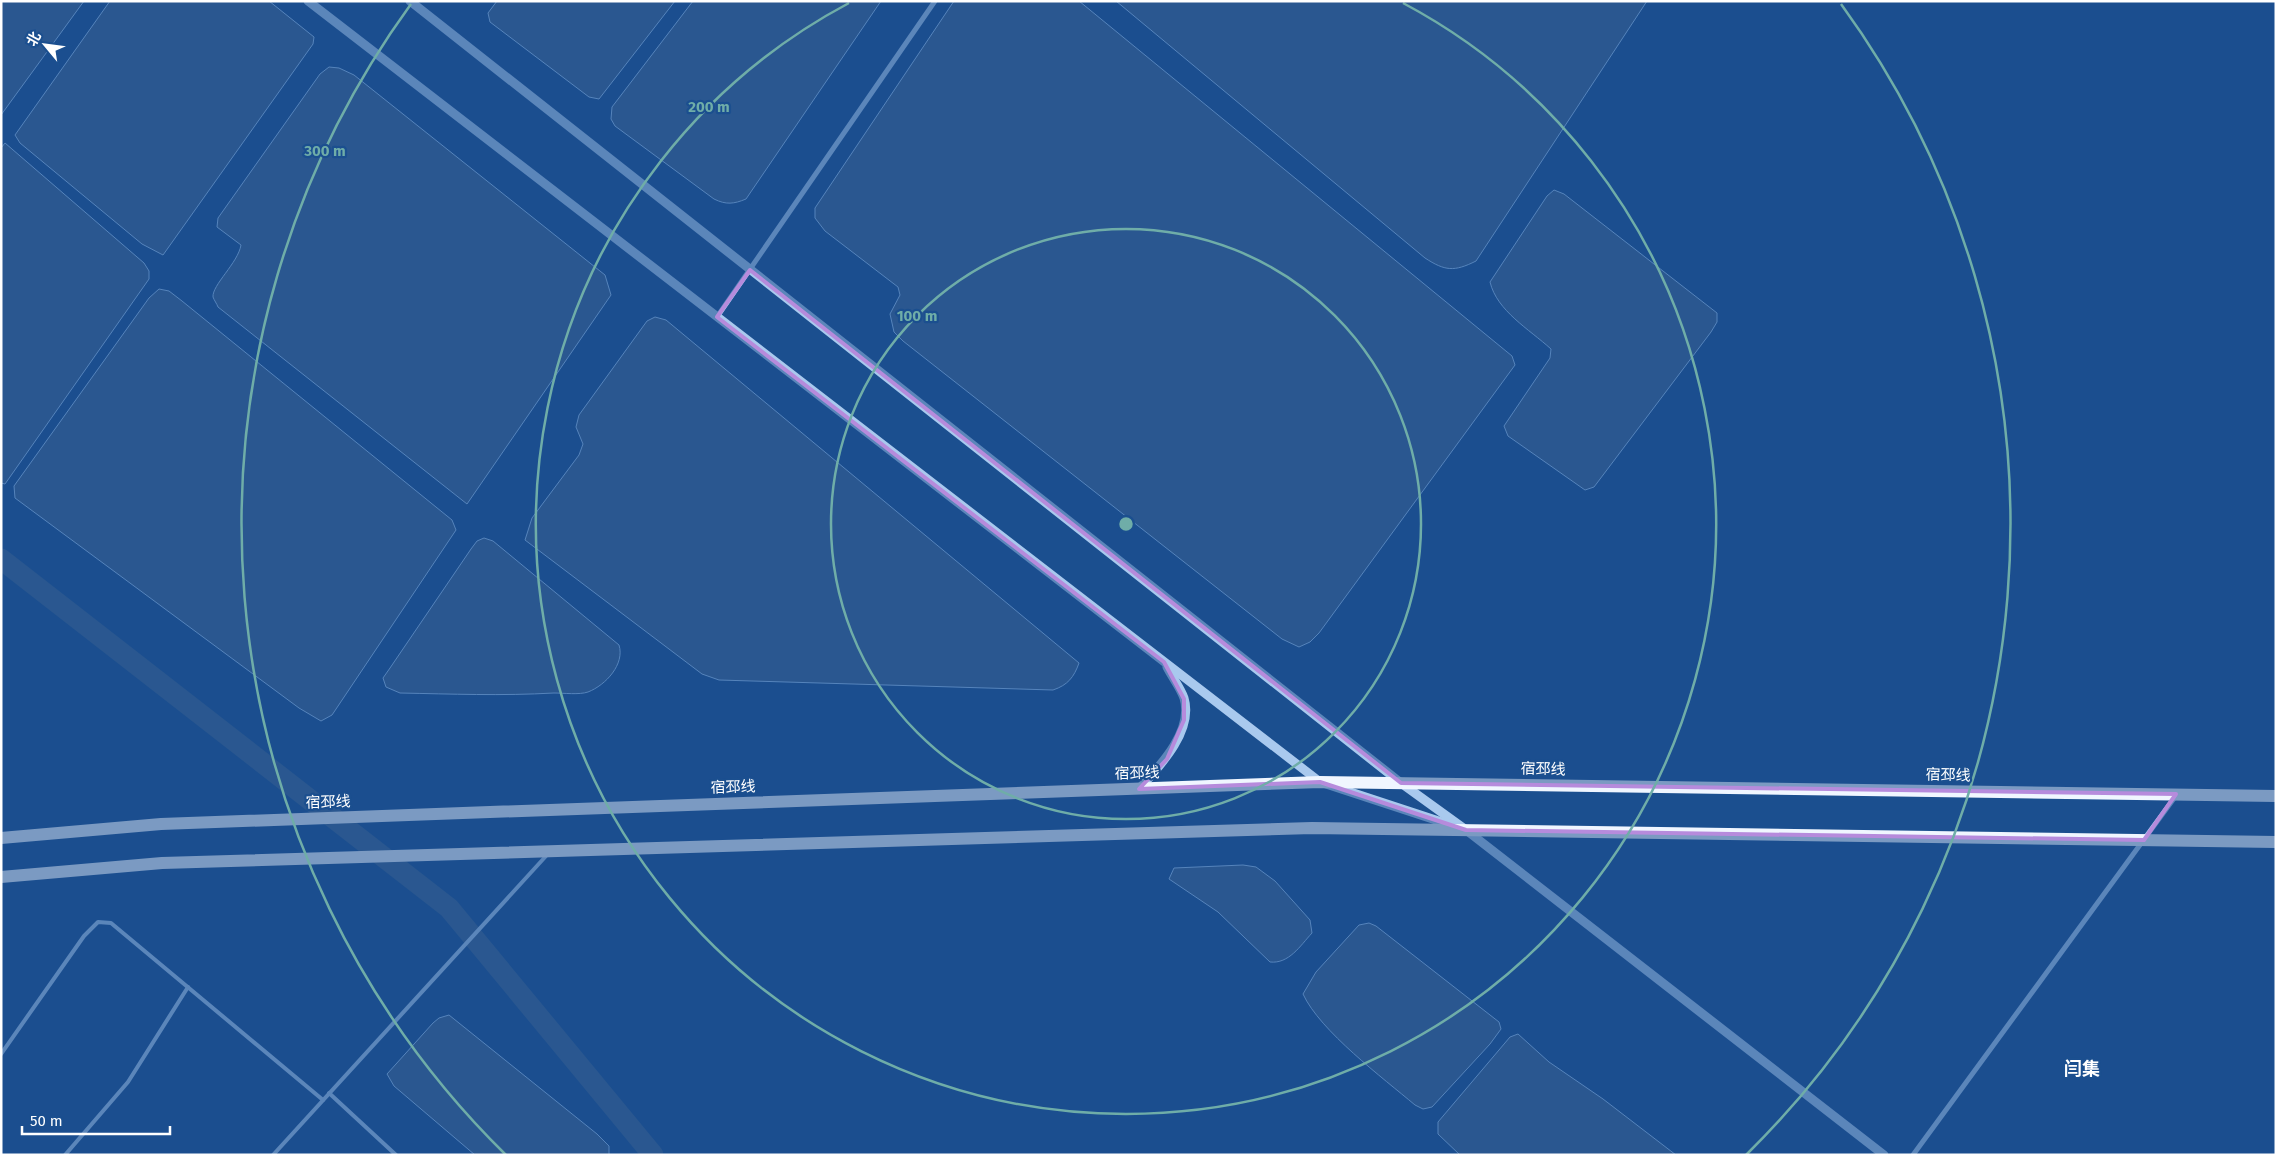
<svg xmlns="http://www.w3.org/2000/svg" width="2277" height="1156" viewBox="0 0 2277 1156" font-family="'Fira Sans','Noto Sans SC',sans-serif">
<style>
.water{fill:#3c6290;stroke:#9cc4f0}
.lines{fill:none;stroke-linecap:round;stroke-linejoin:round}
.canal{stroke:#3c6290;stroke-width:21}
.service{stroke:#a9c9ee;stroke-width:4}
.minor{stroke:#a9c9ee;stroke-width:5}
.tertiary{stroke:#a9c9ee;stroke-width:9}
.primary{stroke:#f0f6ff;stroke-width:12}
.marked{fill:none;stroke:#b68bdc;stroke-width:4;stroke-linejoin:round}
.ring{fill:none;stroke:#6fada8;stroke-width:2.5}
.labels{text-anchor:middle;stroke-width:4.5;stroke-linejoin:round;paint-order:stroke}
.street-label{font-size:15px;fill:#fff;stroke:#1b4f8f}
.quarter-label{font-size:18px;font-weight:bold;fill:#fff;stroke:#1b4f8f}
.centre{fill:#6fada8;stroke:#1b4f8f;stroke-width:2.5}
.ring-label{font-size:15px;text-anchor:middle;font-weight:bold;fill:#6fada8;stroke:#1b4f8f;stroke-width:4.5;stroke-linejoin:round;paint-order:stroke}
</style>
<rect width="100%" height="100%" fill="#1b4f8f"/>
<g class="water">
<polygon points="1,1 84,1 1,115"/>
<polygon points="110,1 269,1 314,37 313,44 163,255 142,244 20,143 15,135"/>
<polygon points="497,1 675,1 599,99 589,97 490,22 488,13"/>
<path d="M693 1H881L746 199C734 204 726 205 714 199L615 126 611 119 612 107Z"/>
<polygon points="954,1 1079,1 1512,356 1515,365 1319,633 1310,642 1299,647 1282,639 903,341 894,332 890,314 900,295 898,287 825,231 815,218 815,208"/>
<path d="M1116 1H1647L1476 261C1454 272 1445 271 1425 258Z"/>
<path d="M329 67 339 68 354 75 605 275 611 295 467 504 218 307C217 304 214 300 213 297 212 285 238 263 241 245L217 227 218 218 320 74Z"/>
<polygon points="5,143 144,263 149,271 149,279 5,484 1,483 1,148"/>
<path d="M1554 190 1564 194 1717 313V322L1711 332 1594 487 1585 490 1508 436 1504 426 1550 358 1551 349C1529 329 1497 311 1490 282L1547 196Z"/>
<polygon points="159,289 169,291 182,301 452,520 456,530 332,715 321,721 299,708 15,498 14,486 149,298"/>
<path d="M655 317 666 320 1079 663C1074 677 1068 685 1053 690L719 680 702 674 525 540 532 518 579 455 583 444 576 427 579 415 647 321Z"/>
<path d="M484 538 493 541 619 645C625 664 606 685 588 692 579 695 564 693 554 693 502 696 451 694 400 693L386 687 383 678 390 668 471 549 477 541Z"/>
<path d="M1243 865 1256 867 1275 881 1310 920 1312 933C1300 946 1289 964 1270 962L1218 912 1169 879 1174 868Z"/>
<path d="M1369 923 1376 926 1499 1022 1501 1029 1490 1044 1432 1107 1423 1109 1415 1105C1383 1078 1320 1031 1303 994L1316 972 1359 925Z"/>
<polygon points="449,1015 597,1134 609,1146 609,1155 475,1155 394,1086 387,1074 433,1023 439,1018"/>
<polygon points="1518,1034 1549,1062 1603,1099 1676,1155 1460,1155 1438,1134 1438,1122 1510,1037"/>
</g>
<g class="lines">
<polyline class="canal" points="1,559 449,908 653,1155"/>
<g class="service">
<polyline points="1,1054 84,936 98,922 111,923 323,1100"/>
<polyline points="329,1093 396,1155"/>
<polyline points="65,1155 128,1082 188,987"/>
<polyline points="273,1155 546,856"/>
</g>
<g class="minor">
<polyline points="717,317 935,1"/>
<polyline points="1913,1155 2175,797"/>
</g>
<g class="tertiary">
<polyline points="308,1 1320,782 1457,827"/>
<polyline points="410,1 1401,783 1466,830 1884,1155"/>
<path d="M1139 789C1159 767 1194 731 1184 698 1180 687 1172 677 1167 667"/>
</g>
<g class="primary">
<polyline points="1,838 161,824 1320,782 2276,796"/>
<polyline points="1,877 162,863 1312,828 2276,842"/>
</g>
</g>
<path d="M0 0H2277V1156H0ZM750 270 1401 783 2176 794 2144 840 1466 830 1320 782 1139 789 1167 759 1184 720V699L1164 662 717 317Z" fill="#1b4f8f" fill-opacity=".55" fill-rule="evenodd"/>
<path class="marked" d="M750 270 1401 783 2176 794 2144 840 1466 830 1320 782 1139 789 1167 759 1184 720V699L1164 662 717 317Z"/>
<g class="ring">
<circle cx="1126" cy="524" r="295"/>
<path d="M1403 3A590 590 0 1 1 849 3"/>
<path d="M506 1155A884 884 0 0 1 411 4M1841 4A884 884 0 0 1 1746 1155"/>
</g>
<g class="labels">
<g class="street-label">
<text transform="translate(1543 769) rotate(1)" y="5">宿邳线</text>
<text transform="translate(1137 773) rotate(-2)" y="5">宿邳线</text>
<text transform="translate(1948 775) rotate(1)" y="5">宿邳线</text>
<text transform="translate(733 787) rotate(-2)" y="5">宿邳线</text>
<text transform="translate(328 802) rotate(-2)" y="5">宿邳线</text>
</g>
<g class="quarter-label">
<text x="2082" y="1075">闫集</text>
</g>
</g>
<circle cx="1126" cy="524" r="8" class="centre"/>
<g class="ring-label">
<text x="709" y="112">200 m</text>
<text x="325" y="156">300 m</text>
<text x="917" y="321">100 m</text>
</g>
<rect width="2277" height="1156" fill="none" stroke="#ffffff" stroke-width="5"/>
<g transform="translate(45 45) rotate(299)" stroke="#1b4f8f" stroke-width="4" paint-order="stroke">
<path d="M0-4L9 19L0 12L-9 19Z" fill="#ffffff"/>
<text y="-8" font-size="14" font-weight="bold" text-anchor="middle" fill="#ffffff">北</text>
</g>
<path d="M22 1126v8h148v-8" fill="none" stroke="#ffffff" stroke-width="2.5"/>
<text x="30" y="1126" font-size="15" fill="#ffffff" stroke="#1b4f8f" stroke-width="4" paint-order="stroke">50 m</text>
</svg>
